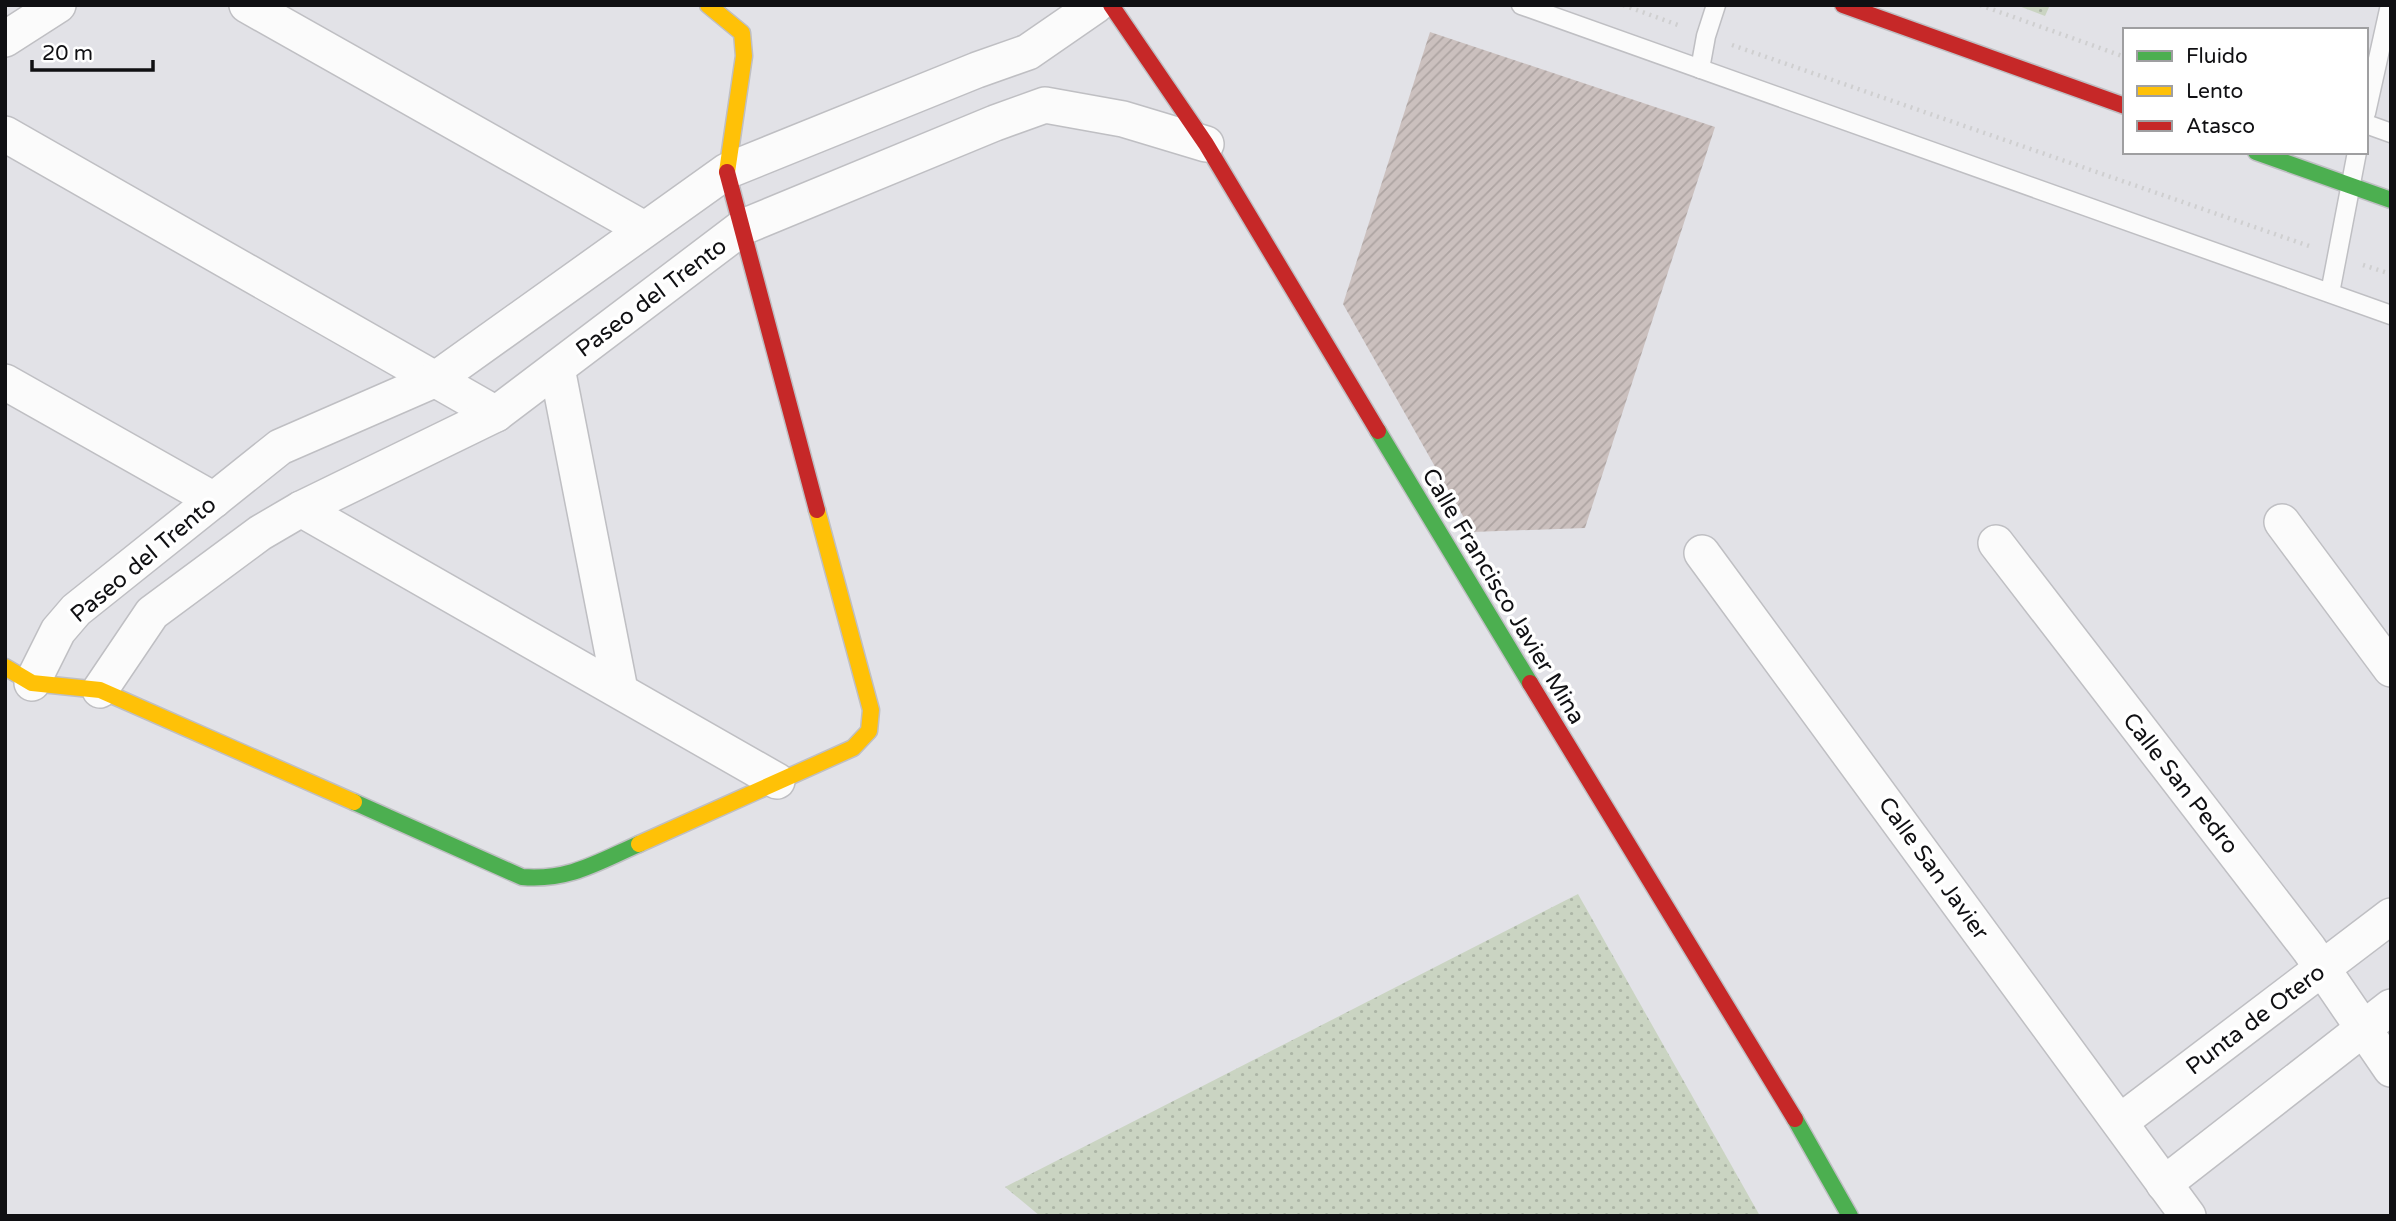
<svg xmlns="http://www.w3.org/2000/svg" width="2396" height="1221" viewBox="0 0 2396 1221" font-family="'Varela Round',sans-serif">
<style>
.grass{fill:url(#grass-dots)}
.building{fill:url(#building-hatch)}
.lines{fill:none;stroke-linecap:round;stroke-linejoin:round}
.lane-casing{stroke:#bfbfc3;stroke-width:21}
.street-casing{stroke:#bfbfc3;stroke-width:38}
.fast-casing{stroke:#bfbfc3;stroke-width:19}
.slow-casing{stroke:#bfbfc3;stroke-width:19}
.jam-casing{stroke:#bfbfc3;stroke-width:19}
.path{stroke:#cfcfd0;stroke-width:4.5;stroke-dasharray:2 5;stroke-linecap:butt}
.lane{stroke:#fbfbfb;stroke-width:18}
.street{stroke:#fbfbfb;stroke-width:35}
.fast{stroke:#4caf50;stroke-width:16}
.slow{stroke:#ffc107;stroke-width:16}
.jam{stroke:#c62828;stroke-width:16}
.labels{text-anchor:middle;stroke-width:7;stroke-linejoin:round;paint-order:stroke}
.street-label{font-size:23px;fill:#101013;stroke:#fff}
</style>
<defs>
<pattern id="grass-dots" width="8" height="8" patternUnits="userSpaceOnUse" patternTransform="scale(1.75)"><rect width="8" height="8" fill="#cad4c2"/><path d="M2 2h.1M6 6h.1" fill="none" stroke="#acb5a6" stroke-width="1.8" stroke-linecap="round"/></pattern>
<pattern id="building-hatch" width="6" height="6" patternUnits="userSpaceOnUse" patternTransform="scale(1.75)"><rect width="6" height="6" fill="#cbc0be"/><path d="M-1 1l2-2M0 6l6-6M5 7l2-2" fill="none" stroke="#ada4a2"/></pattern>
</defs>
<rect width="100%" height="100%" fill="#e2e2e7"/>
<g class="grass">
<polygon points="2016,5 2050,5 2045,16"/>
<polygon points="1578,894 1760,1216 1040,1216 1005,1187"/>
</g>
<polygon class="building" points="1430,32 1715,127 1585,528 1472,532 1343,304"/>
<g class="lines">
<g class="lane-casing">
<g id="lane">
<polyline points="1521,5 2391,315"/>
<polyline points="1700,69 1706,36 1716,5"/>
<polyline points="2366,113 2390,5"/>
<polyline points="2366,124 2391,133"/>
<polyline points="2330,293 2357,152"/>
</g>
</g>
<g class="street-casing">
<g id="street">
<polyline points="247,5 644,229"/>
<polyline points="5,39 58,5"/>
<polyline points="5,134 496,414"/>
<polyline points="557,368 620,690"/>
<polyline points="5,382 214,500"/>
<polyline points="301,509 777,781"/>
<polyline points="2282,522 2391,669"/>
<polyline points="1996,543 2309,949 2391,1069"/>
<polyline points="1702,553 2188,1216"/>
<polyline points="32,683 58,631 76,610 280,447 436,379 727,171 977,70 1028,52 1096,5"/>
<polyline points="100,690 152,613 260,533 301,509 496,414 743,227 995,123 1045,105 1123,119 1206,144"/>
<polyline points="2120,1122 2391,916"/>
<polyline points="2164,1184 2391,1007"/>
</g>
</g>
<g class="fast-casing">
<g id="fast">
<polyline points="2256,152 2391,200"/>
<polyline points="1378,431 1530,683"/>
<path d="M354 802 522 877C569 881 598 862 639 844"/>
<polyline points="1795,1119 1850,1216"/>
</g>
</g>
<g class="slow-casing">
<g id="slow">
<polyline points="708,5 742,33 744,56 727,172"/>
<polyline points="5,667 32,683 100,690 354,802"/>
<polyline points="639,844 853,748 869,731 871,710 817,510"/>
</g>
</g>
<g class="jam-casing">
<g id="jam">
<polyline points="1111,5 1206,144 1378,431"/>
<polyline points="1843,5 2125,106"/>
<polyline points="727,172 817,510"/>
<polyline points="1530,683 1795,1119"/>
</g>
</g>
<g class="path">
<polyline points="1623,5 1678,25"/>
<polyline points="1980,5 2125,57"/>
<polyline points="1732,45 2309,246"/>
<polyline points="2363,265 2391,274"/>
</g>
<use href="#lane" class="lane"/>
<use href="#street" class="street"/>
<use href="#fast" class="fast"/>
<use href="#slow" class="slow"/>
<use href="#jam" class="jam"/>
</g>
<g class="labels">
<g class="street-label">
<text transform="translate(651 297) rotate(-37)" y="8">Paseo del Trento</text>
<text transform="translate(143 559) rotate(-40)" y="8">Paseo del Trento</text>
<text transform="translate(1504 596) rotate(59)" y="8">Calle Francisco Javier Mina</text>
<text transform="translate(2181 783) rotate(52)" y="8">Calle San Pedro</text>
<text transform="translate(1934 868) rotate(54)" y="8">Calle San Javier</text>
<text transform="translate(2255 1019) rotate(-37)" y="8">Punta de Otero</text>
</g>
</g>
<rect width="2396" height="1221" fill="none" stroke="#101013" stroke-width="14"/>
<rect x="2123" y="28" width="245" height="126" fill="#ffffff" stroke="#9f9fa1" stroke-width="2"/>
<rect x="2137" y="51" width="35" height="10" fill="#4caf50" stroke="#9f9fa1" stroke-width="2"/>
<text x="2186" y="63" font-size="21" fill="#101013">Fluido</text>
<rect x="2137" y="86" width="35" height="10" fill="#ffc107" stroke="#9f9fa1" stroke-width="2"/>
<text x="2186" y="98" font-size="21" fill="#101013">Lento</text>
<rect x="2137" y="121" width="35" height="10" fill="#c62828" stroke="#9f9fa1" stroke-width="2"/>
<text x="2186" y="133" font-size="21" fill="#101013">Atasco</text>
<path d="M32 60v10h121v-10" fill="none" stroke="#101013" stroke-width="3.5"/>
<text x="42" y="60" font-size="21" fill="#101013" stroke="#ffffff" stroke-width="5" paint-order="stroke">20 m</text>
</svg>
